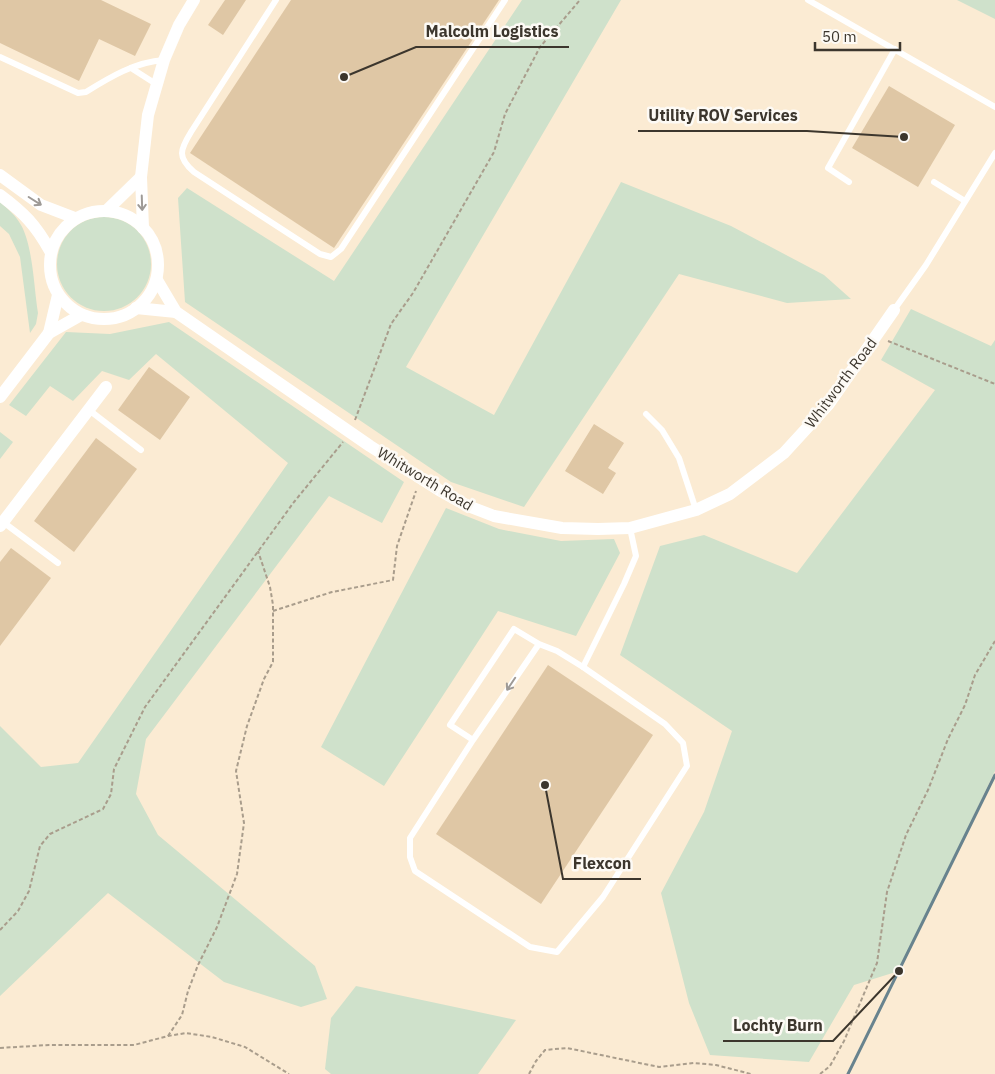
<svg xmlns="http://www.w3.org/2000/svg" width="995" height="1074" viewBox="0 0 995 1074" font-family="'IBM Plex Sans',sans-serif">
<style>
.green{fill:#cfe1cb}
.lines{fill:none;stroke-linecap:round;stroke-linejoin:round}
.stream{stroke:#68838e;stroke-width:3}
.building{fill:#dfc7a5}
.path{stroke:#a99d8c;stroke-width:2;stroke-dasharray:4 2.5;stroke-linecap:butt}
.lane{stroke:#fff;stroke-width:6}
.street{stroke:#fff;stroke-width:12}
.oneway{stroke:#9e9a96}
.labels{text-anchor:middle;stroke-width:5;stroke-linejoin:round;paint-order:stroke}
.street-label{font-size:15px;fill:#3c362d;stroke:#fdfaf5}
.leader{fill:none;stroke:#3c362d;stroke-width:2}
.callout-dot{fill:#3c362d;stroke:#fdfaf5;stroke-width:2}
.callout-label{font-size:16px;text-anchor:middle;font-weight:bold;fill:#3c362d;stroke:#fdfaf5;stroke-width:5;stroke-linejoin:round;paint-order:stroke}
</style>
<rect width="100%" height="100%" fill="#fbebd3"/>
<g class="green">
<polygon points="522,0 621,0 406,367 494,415 621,182 731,226 824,275 851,299 787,303 679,274 524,507 451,482 185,302 178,198 187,188 334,281"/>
<polygon points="957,0 995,0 995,19"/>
<path d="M0 202C8 209 16 216 21 225 33 246 34 289 38 313L36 324 30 333 20 257 9 234 0 226Z"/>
<circle cx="104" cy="264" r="47"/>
<polygon points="911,309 991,346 995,340 995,771 899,971 854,985 809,1062 710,1055 689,1003 661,893 704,812 732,731 620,655 660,546 704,535 797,573 935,390 881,360"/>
<polygon points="169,322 404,482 382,523 329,496 146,739 136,794 158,835 315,966 327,999 301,1007 224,982 108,893 0,996 0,726 41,767 78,763 288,463 156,354 129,380 102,371 73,401 50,386 26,416 9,405 66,332 110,334"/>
<polygon points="0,432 13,442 0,459"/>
<polygon points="446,508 499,529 561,541 614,539 620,553 576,636 498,611 384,786 321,747"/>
<polygon points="356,986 516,1020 478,1074 331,1074 325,1069 331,1018"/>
</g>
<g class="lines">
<polyline class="stream" points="848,1074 995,775"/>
</g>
<g class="building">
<polygon points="0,0 101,0 151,24 135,56 99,39 79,81 0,43"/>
<polygon points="225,0 246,0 223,35 208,25"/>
<polygon points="291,0 499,0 334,248 190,153"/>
<polygon points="889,86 955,125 918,187 852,148"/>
<polygon points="149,367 190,397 160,440 118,410"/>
<polygon points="594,424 624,443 608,468 616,473 603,494 565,471"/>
<polygon points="96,438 137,469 74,552 34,521"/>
<polygon points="11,548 51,578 0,646 0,562"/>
<polygon points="548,665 653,735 541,904 436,834"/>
</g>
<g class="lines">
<g class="path">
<polyline points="888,341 995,384"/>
<polyline points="355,420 391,324 413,293 494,152 505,114 540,47 580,0"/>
<polyline points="273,611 332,592 393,580 397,546 416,491"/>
<polyline points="0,930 18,911 29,891 40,846 50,834 103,809 111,794 114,769 145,707 294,502 343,442"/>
<polyline points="168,1036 182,1015 188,991 198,965 217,927 237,874 244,823 236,771 247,726 264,679 273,662 273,605 270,587 258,551"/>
<polyline points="0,1048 49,1045 134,1045 168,1036 186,1033 212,1037 245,1047 289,1074"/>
<polyline points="529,1074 536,1061 545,1050 567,1048 659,1067 694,1063 716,1065 751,1074"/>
<polyline points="820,1074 830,1066 844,1041 877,963 887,892 906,835 928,790 948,739 965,705 975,675 995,641"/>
</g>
<g class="lane">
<path d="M276 0 191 132C180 150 177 157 194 172L320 254 331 257 341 249 505 0"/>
<polyline points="808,0 995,107"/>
<path d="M0 57 78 93 86 92C110 77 135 62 164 60"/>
<polyline points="131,68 156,84"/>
<polyline points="849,182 828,168 895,49"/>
<polyline points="934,182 965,201"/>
<polyline points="894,310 926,265 995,153"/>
<polyline points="89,410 141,450"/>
<polyline points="646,414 662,430 679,458 696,510"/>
<polyline points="3,522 58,563"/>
<polyline points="583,667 624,584 636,556 630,528"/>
<polyline points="473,740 410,838 410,857 415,871 530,947 557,952 603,897 687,766 683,743 665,724 583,667 557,651 539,644 514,629 450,725 473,740 539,644"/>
</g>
<g class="street">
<polyline points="0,175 41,205 75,218"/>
<path d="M0 195C23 212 36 225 50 251"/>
<circle cx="104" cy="265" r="54"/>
<polyline points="106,211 141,177"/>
<polyline points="143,228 141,177 148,115 164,60 179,25 194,0"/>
<polyline points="157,280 176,312 370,446 439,490 468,506 494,516 562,528 598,529 630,528 696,510 730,494 784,453 828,405 894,310"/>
<polyline points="136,308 176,312"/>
<polyline points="49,333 58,295"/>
<polyline points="0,397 49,333 81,315"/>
<polyline points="0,526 106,387"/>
</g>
</g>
<defs><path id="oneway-shaft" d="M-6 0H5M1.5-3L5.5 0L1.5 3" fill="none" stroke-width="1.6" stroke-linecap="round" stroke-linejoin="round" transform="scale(1.25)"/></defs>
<g class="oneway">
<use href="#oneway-shaft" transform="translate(35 201) rotate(32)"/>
<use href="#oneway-shaft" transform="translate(142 203) rotate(88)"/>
<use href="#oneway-shaft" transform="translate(511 684) rotate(124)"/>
</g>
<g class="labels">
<g class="street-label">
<text transform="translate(841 383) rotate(-53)" y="5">Whitworth Road</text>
<text transform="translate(425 479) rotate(31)" y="5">Whitworth Road</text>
</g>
</g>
<path class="leader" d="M344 77L416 47H569M904 137L807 131H638M545 785L563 879H641M899 971L833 1041H723"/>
<g class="callout-dot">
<circle cx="344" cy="77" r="5"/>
<circle cx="904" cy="137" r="5"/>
<circle cx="545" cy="785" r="5"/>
<circle cx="899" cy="971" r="5"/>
</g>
<g class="callout-label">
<text x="492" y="37">Malcolm Logistics</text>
<text x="723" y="121">Utility ROV Services</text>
<text x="602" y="869">Flexcon</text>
<text x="778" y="1031">Lochty Burn</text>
</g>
<path d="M815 42v8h85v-8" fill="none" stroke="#3c362d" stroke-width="2.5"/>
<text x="822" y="42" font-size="15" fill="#3c362d" stroke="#fdfaf5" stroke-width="4" paint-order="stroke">50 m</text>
</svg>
